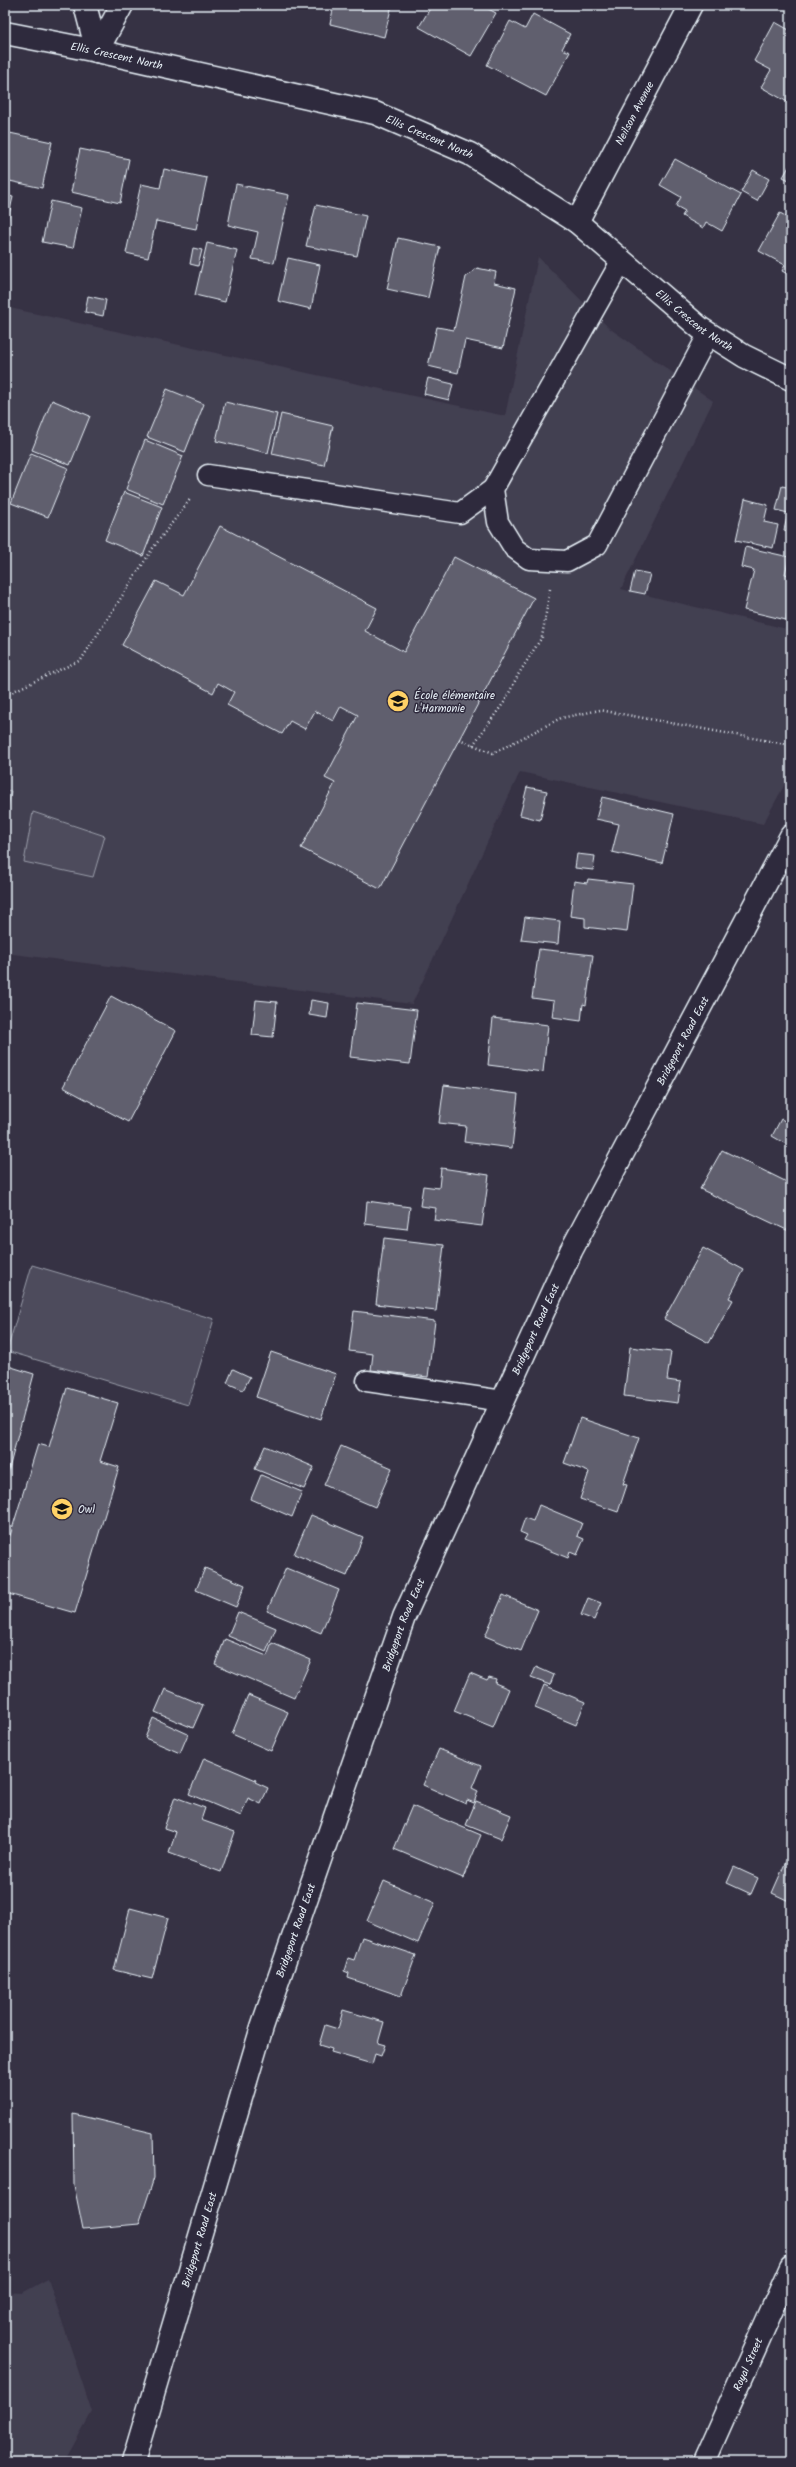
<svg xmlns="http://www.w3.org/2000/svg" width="796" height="2467" viewBox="0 0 796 2467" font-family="Kalam,sans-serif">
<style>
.built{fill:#433f51}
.green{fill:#4d4b5c;stroke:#9a9eaa}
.building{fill:#605e6e;stroke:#e8f1f8}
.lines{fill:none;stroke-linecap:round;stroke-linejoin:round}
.service-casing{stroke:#e8f1f8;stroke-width:23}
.minor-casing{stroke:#e8f1f8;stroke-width:25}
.secondary-casing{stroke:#e8f1f8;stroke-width:25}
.path{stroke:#e8f1f8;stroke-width:2.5;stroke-dasharray:1 3;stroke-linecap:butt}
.service{stroke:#2f2a3d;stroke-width:20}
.minor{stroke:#2f2a3d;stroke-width:22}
.secondary{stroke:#2f2a3d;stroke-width:22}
.labels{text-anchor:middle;stroke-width:3;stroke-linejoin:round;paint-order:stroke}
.street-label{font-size:11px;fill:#e8f1f8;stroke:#2f2a3d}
.poi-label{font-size:11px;fill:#e8f1f8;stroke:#2f2a3d;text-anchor:start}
</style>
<rect width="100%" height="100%" fill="#363244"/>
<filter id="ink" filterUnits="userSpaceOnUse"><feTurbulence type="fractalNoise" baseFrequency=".025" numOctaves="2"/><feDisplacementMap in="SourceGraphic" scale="8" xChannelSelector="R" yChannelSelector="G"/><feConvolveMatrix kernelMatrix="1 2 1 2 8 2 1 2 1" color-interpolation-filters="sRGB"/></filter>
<g filter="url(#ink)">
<g class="built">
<polygon points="538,257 609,328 713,401 621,589 791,630 791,773 763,824 520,772 412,1004 5,953 5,307 505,416"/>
<polygon points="48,2279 92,2412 64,2462 5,2462 5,2292 22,2293"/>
</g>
<g class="green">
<polygon points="5,790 11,791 5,827"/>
<polygon points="33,812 105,836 93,877 24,862"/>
<polygon points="32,1265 214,1319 188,1405 7,1351"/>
</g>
<g class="building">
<polygon points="334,5 392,5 384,37 330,24"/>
<polygon points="432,5 481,5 496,13 471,56 419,27"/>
<polygon points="533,14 570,34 562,49 570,52 546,96 487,65 510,21 525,29"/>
<polygon points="775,22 791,31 791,104 761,87 771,70 754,61"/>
<polygon points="5,132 52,142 42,188 5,180"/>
<polygon points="80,149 129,159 120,203 71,192"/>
<polygon points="675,159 741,195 722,231 706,222 703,228 682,216 685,211 676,206 681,197 660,185"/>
<polygon points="791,163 791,181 783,177"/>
<polygon points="164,169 207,178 196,229 156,221 148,258 126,253 141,184 160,188"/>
<polygon points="753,170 769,179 757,201 741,192"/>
<polygon points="236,184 289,195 274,263 252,259 258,232 228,225"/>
<polygon points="5,195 13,197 5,232"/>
<polygon points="51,201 82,208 73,248 42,242"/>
<polygon points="316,205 366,216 357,256 306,246"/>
<polygon points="780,213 791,219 791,276 782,271 785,265 759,251"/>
<polygon points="398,238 440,247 428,298 387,289"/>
<polygon points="207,243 237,250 225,302 195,295"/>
<polygon points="193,248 202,250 198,266 190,264"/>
<polygon points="288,258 320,265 311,309 278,301"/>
<polygon points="477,268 496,272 494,283 516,288 503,348 465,340 458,373 428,366 437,327 454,330 466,277"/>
<polygon points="88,296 106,300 103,316 85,312"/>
<polygon points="428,378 453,384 449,400 424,394"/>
<polygon points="167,389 204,404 185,452 147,437"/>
<polygon points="52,400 90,416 70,465 32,450"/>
<polygon points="225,402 277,414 268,453 216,441"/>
<polygon points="281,414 333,426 324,465 272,454"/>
<polygon points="145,440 183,456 163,504 126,489"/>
<polygon points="31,453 68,468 48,517 11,503"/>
<polygon points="782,486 791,488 791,532 784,530 788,513 776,510"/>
<polygon points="124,492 162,507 143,556 105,540"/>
<polygon points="745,499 768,505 764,522 778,525 773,548 736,540"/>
<polygon points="220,526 377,608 365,631 404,652 454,557 534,598 380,889 301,848 335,783 325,778 358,715 341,706 333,721 315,711 305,729 290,721 282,734 227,705 234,692 218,683 213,693 122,645 156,581 184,595"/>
<polygon points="745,547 789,557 785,574 791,575 791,598 786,620 744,610 754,570 741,567"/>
<polygon points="635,571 650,574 645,594 630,591"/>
<polygon points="527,787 547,791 540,820 520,815"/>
<polygon points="602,797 674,814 662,863 612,852 619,824 596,819"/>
<polygon points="577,854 595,856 593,870 575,868"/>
<polygon points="588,879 633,884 627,932 585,927 585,918 570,916 574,881 587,883"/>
<polygon points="525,917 560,921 558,944 521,940"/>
<polygon points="539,949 593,955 586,1005 583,1004 581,1021 552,1017 554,1001 532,998"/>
<polygon points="111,996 176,1031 128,1122 63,1087"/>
<polygon points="256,1000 277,1002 273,1037 252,1035"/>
<polygon points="311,1000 329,1003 327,1018 309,1015"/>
<polygon points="357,1003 417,1010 410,1064 350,1057"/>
<polygon points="493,1018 548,1025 543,1072 488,1065"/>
<polygon points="444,1085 518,1094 512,1148 464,1142 466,1126 439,1123"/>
<polygon points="781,1119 789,1123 791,1120 791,1147 772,1136"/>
<polygon points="722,1150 791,1184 791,1232 700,1189"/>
<polygon points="441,1168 489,1175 482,1226 434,1220 436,1208 420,1206 423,1186 439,1188"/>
<polygon points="367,1201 410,1207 407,1229 365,1224"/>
<polygon points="384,1238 444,1245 436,1311 376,1304"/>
<polygon points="703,1248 744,1270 729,1298 733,1300 709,1343 664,1319"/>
<polygon points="354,1311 435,1321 428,1377 371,1370 373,1354 349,1351"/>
<polygon points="630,1347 671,1352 667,1380 681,1382 678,1403 624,1396"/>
<polygon points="271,1352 336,1374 321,1419 256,1397"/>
<polygon points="5,1365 34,1374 5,1484"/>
<polygon points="233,1369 250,1377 243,1390 227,1383"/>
<polygon points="67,1388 118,1403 100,1461 119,1467 75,1613 5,1593 5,1552 38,1444 49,1447"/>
<polygon points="580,1418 639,1438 623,1484 627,1485 618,1512 580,1499 589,1472 564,1463"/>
<polygon points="265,1446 314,1467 304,1489 255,1469"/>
<polygon points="341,1446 392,1468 375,1507 324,1485"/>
<polygon points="261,1475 302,1492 292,1517 251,1499"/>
<polygon points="539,1505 582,1523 577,1536 584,1539 577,1555 570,1552 568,1558 524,1540 527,1535 520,1532 525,1518 533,1521"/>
<polygon points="311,1515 363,1537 347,1576 294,1554"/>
<polygon points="205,1568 245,1585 236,1607 196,1590"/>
<polygon points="286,1568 339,1590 321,1633 267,1611"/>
<polygon points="503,1595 538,1610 521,1651 485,1636"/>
<polygon points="588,1598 601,1603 594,1620 581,1615"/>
<polygon points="238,1612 276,1628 266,1652 228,1636"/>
<polygon points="225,1639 267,1656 272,1643 311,1660 294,1698 215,1664"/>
<polygon points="536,1667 554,1675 550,1685 531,1678"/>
<polygon points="470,1673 487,1680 489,1677 496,1679 495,1683 509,1689 493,1727 454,1711"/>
<polygon points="544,1685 585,1702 576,1725 535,1708"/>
<polygon points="165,1689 203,1705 193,1728 155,1712"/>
<polygon points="248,1695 288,1712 271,1751 232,1734"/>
<polygon points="153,1718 188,1734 180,1753 145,1738"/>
<polygon points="439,1749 481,1766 472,1788 478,1791 474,1803 467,1800 466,1804 423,1785"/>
<polygon points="204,1758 256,1780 255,1782 268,1788 261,1804 248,1798 241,1816 189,1794"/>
<polygon points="175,1797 205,1808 201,1820 235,1832 221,1872 169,1853 176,1832 164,1828"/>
<polygon points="476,1801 511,1815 501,1839 466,1825"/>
<polygon points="412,1806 481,1835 463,1878 394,1849"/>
<polygon points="791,1850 791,1902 772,1893"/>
<polygon points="734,1867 758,1878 751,1894 727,1883"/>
<polygon points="384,1881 435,1903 418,1943 367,1921"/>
<polygon points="130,1908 168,1918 152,1979 114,1970"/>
<polygon points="362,1937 416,1955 401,1996 348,1978 349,1973 344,1971 348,1958 354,1960"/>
<polygon points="343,2010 384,2022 378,2043 385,2045 381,2056 375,2054 372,2064 331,2052 332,2049 319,2045 325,2025 338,2029"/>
<polygon points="73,2114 153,2133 154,2178 139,2224 83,2229 74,2185"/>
</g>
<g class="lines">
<g class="service-casing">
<g id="service">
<polyline points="622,260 493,489 498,522 514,548 529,559 567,561 597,545 709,333"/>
<polyline points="208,475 460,513 493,489"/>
<polyline points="367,1381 503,1401"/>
</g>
</g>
<g class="minor-casing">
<g id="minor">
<polyline points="85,5 97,51"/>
<path id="s1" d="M5 33 97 51 375 113 470 154 577 222 700 328 744 356 791 379"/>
<polyline points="97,51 122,5"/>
<path id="s2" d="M577 222 691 5"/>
<path id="s3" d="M704 2462 791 2267"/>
</g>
</g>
<g class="secondary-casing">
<g id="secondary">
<path id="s4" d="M133 2462 262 2027 404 1617 571 1251 791 836"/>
</g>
</g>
<g class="path">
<polyline points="5,695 81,660 153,548 191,498"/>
<polyline points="459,739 493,753 561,718 600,710 791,745"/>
<polyline points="473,745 505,701 518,675 542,637 550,589"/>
</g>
<use href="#service" class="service"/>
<use href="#minor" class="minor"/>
<use href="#secondary" class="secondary"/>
</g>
</g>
<defs>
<g id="school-disc" transform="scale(1.15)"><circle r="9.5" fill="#ffd166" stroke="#2f2a3d"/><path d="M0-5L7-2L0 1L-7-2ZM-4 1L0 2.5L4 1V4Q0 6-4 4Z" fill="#111"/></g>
</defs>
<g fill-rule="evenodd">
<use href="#school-disc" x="398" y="701"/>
<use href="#school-disc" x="62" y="1509"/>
</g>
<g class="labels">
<g class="street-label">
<text dy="4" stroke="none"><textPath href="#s1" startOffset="114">Ellis Crescent North</textPath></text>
<text dy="4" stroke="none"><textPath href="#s2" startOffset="123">Neilson Avenue</textPath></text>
<text dy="4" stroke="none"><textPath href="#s1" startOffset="438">Ellis Crescent North</textPath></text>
<text dy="4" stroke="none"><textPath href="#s1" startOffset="762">Ellis Crescent North</textPath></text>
<text dy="4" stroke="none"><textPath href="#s4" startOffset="1528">Bridgeport Road East</textPath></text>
<text dy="4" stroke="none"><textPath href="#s4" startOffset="1204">Bridgeport Road East</textPath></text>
<text dy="4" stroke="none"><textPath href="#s4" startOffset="880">Bridgeport Road East</textPath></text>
<text dy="4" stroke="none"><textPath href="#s4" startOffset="556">Bridgeport Road East</textPath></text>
<text dy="4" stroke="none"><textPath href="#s4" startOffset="232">Bridgeport Road East</textPath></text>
<text dy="4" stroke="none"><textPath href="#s3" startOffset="107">Royal Street</textPath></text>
</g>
<g class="poi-label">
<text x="414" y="699">École élémentaire<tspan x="414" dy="13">L'Harmonie</tspan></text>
<text x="78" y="1513">Owl</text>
</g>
</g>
<rect width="796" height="2467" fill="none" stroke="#2f2a3d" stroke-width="20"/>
<rect x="10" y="10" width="776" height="2447" fill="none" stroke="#e8f1f8" stroke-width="1.5" filter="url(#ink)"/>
</svg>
